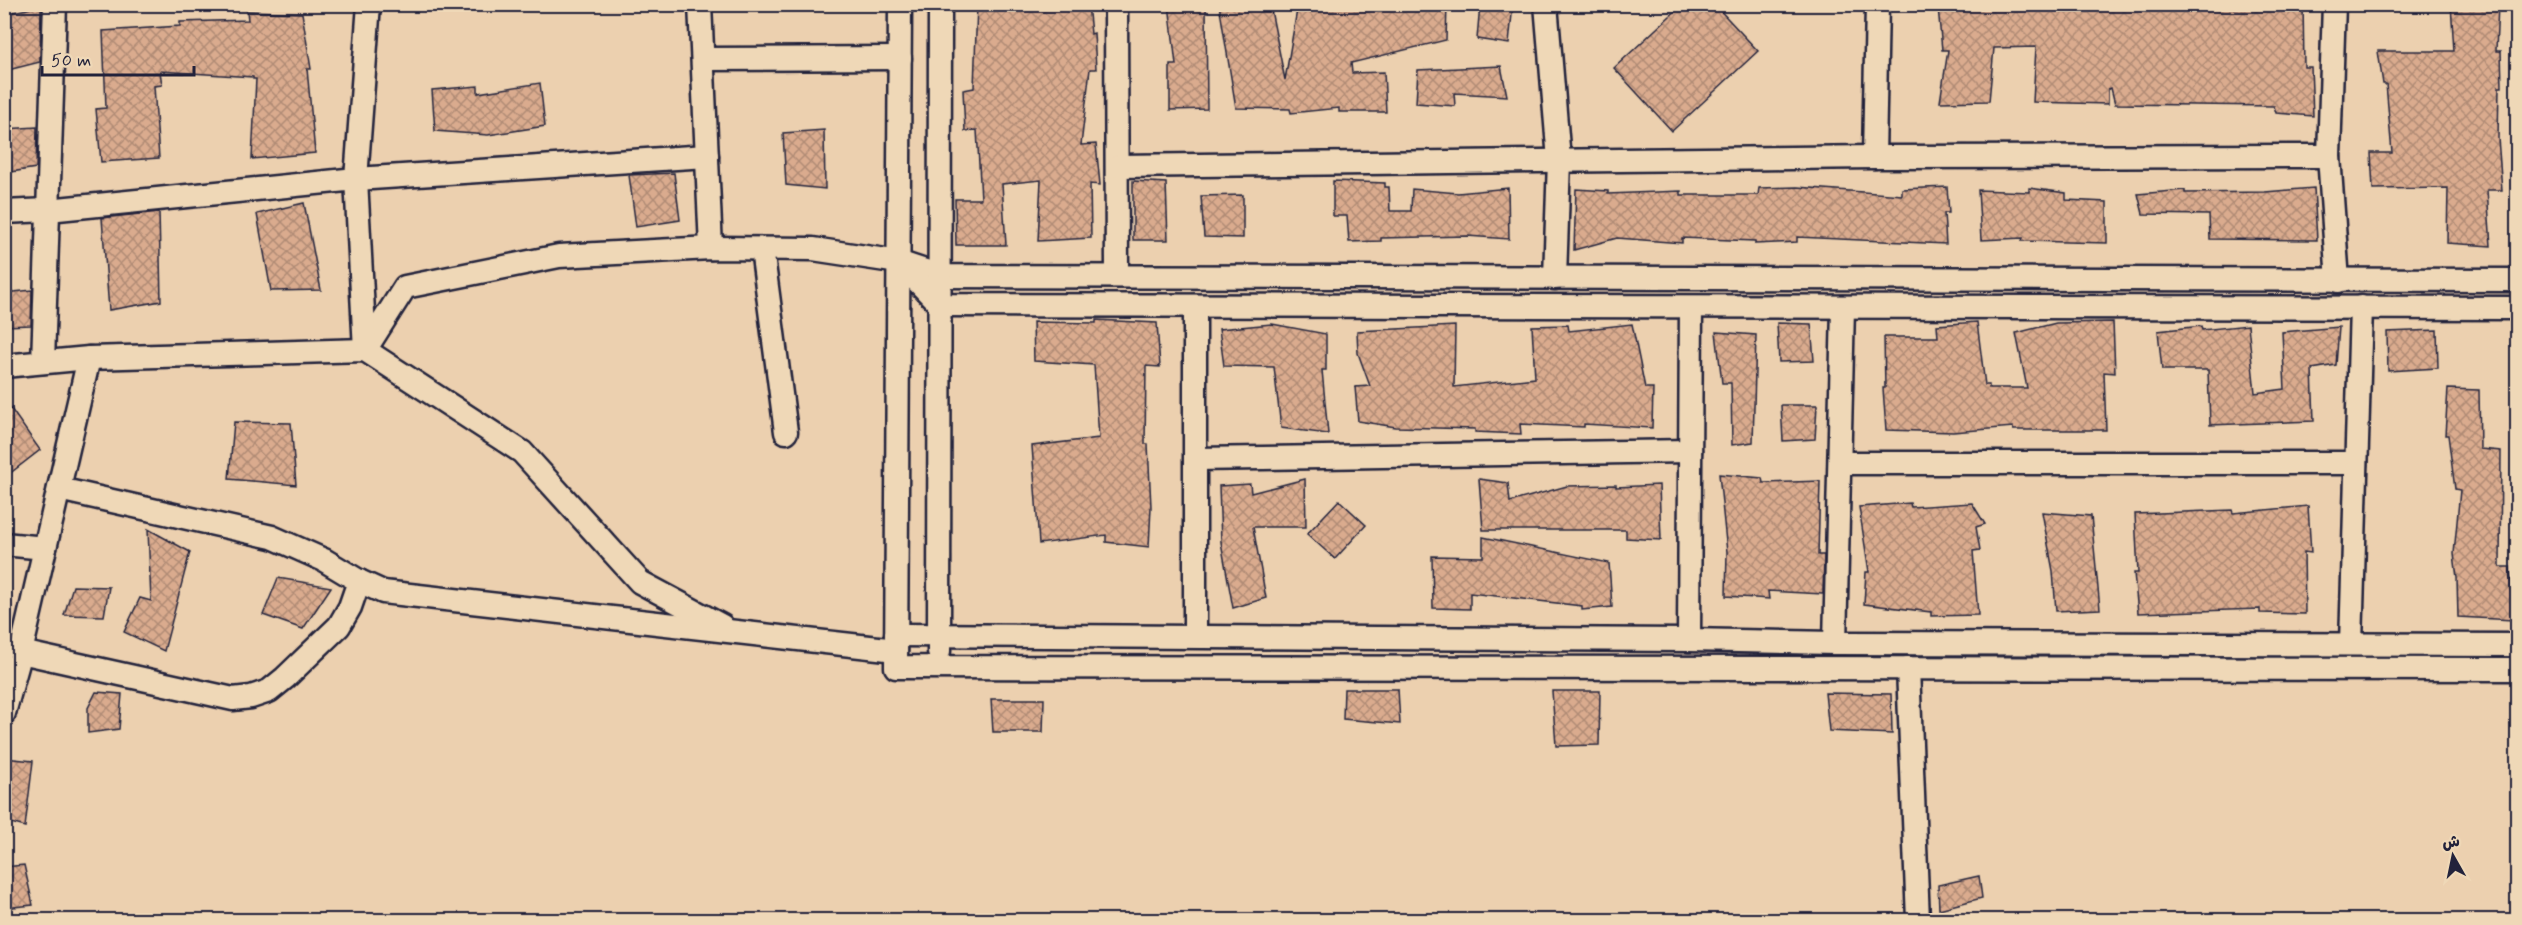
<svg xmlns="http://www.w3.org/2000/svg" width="2522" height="925" viewBox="0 0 2522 925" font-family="Mynerve,'Playpen Sans Arabic',sans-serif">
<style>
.building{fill:url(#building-cross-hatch);stroke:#22223b;stroke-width:1.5}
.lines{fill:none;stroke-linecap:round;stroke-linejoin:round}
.street-casing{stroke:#22223b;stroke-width:27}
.street{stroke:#efd8b7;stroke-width:22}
</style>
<defs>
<pattern id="building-cross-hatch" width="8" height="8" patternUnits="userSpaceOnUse" patternTransform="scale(1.5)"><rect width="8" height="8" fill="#daab8e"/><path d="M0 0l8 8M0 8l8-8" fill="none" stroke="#b08b75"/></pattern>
</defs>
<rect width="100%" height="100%" fill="#ecd0af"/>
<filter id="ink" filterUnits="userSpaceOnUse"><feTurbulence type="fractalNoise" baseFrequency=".0167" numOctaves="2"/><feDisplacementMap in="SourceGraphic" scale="12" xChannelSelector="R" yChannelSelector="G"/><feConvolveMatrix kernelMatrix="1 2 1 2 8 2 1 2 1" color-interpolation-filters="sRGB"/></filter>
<g filter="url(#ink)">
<g class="building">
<polygon points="977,4 1088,4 1091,34 1094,33 1096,69 1090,69 1081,145 1096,144 1100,185 1090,184 1091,238 1038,241 1041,180 1002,184 1006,245 956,245 955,199 981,199 977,130 965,131 963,90 974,88"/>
<polygon points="1169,4 1206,4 1207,109 1170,110 1170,65 1176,65"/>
<polygon points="1219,4 1270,5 1285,80 1298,4 1359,8 1359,4 1399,4 1399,7 1447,4 1446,40 1351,63 1352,73 1384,72 1386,112 1339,112 1339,108 1291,113 1290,109 1236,108"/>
<polygon points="1480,4 1513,4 1509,44 1477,39"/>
<polygon points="1683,4 1714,4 1758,51 1672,131 1614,68"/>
<polygon points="2019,4 2054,4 2078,8 2078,4 2125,4 2266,9 2266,4 2303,4 2304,67 2311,67 2313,116 2276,113 2274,106 2115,104 2111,88 2108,89 2108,104 2033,102 2036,47 1994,48 1989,101 1940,102 1948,50 1942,50 1938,7 2019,8"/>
<polygon points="2451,4 2498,4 2496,51 2501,51 2502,87 2499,87 2498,138 2502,190 2487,190 2491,246 2447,243 2448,188 2373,189 2371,153 2392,153 2386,84 2383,84 2378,51 2454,51"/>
<polygon points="41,6 40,62 4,71 4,14"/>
<polygon points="247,11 302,13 311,69 307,69 315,153 252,159 256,79 253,79 253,77 160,71 162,85 154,86 159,158 101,162 96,109 106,108 103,31 180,26 180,22 248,20"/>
<polygon points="1501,66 1507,96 1454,93 1455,106 1416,103 1418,70"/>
<polygon points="540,83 545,126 488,135 435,131 432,90 478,86 478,93"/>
<polygon points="37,127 36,168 4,173 4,129"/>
<polygon points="824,130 825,189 786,185 783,133"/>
<polygon points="674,173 680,220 636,227 629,175"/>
<polygon points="1133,181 1166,183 1168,240 1133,240"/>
<polygon points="1333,181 1385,183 1385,187 1389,187 1390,211 1411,211 1412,189 1458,193 1508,188 1509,239 1467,236 1381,238 1381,241 1349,242 1347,216 1333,216"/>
<polygon points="1797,187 1902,195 1902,189 1947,187 1949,213 1944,213 1946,244 1797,237 1797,242 1755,244 1755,241 1682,238 1682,243 1617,238 1574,250 1576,189 1608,191 1608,194 1681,191 1681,195 1758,195 1759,188"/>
<polygon points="2029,188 2066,193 2066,200 2107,202 2107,243 2022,241 2023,238 1981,240 1978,190 2029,192"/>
<polygon points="2314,188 2317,240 2210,239 2209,215 2143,214 2138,194 2185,190 2185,193 2265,192"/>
<polygon points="1243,195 1243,238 1204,237 1201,196"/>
<polygon points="304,203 321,290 271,291 257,214"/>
<polygon points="159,212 161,301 109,310 102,218"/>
<polygon points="32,290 31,325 4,326 4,293"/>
<polygon points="1096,320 1157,323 1160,367 1146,366 1145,444 1148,444 1151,507 1149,547 1106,542 1106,535 1039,544 1032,446 1099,438 1094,365 1034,361 1033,322 1096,323"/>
<polygon points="1977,322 1985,385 1989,385 1989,388 2027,388 2016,333 2056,323 2113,322 2115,373 2104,372 2106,430 2013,430 2013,427 1953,432 1886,430 1883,388 1885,388 1884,337 1938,337 1937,325"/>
<polygon points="1777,323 1811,324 1814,361 1779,362"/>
<polygon points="1272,324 1326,334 1326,370 1322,370 1328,434 1281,428 1274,367 1224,366 1219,329"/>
<polygon points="1632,324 1645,388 1653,388 1652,428 1584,424 1584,427 1520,424 1521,434 1475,432 1475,429 1396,427 1358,421 1355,387 1370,386 1358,353 1357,331 1455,326 1454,387 1535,378 1532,326 1568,325 1569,331"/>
<polygon points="2248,325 2255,393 2285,389 2282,332 2339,327 2336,365 2312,369 2314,421 2210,425 2208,370 2162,370 2158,331 2201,326 2202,330"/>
<polygon points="2437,330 2438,368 2388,371 2387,332"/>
<polygon points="1716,332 1756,335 1753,442 1732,445 1731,383 1722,383"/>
<polygon points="2448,389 2479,390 2480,449 2501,451 2500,567 2510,567 2513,620 2458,617 2457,578 2454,554 2460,490 2455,489 2448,435 2445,435"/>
<polygon points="4,399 40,450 4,478"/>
<polygon points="1781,405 1817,405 1815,439 1783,441"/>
<polygon points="234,422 291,423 296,485 229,479"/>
<polygon points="1719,474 1762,478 1763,483 1820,481 1818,555 1824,555 1823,594 1768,591 1769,599 1726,596 1727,552"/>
<polygon points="1305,479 1306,527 1253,527 1266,598 1233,608 1221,542 1219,486 1250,484 1251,493"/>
<polygon points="1479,479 1508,483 1510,502 1567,486 1616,485 1616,487 1659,485 1661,540 1626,538 1626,530 1483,530"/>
<polygon points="1339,500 1366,525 1335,559 1307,534"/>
<polygon points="1910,503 1911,507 1972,503 1985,524 1976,527 1980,550 1973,551 1978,615 1931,616 1931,612 1864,604 1866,572 1869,572 1859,507"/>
<polygon points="2308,506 2311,553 2304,552 2305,614 2260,613 2260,609 2138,613 2134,573 2138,573 2135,514 2232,510 2233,513"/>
<polygon points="2042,512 2091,516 2100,609 2056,611 2053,571"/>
<polygon points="148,529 190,552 164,651 124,632 140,598 151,601"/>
<polygon points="1483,537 1609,563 1612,607 1582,610 1582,606 1470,593 1470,609 1433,608 1432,556 1483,557"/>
<polygon points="278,578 331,587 303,629 263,615"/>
<polygon points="73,586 109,587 104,616 64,615"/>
<polygon points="1344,689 1398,689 1400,724 1343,719"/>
<polygon points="1552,691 1600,691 1599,745 1556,746"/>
<polygon points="96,692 122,694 119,729 88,733 88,708"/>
<polygon points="1825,693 1891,694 1892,734 1829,731"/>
<polygon points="991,699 1044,699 1043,732 993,732"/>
<polygon points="4,758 33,761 25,827 4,821"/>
<polygon points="24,865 33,905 4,908 4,867"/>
<polygon points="1979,876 1982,898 1939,909 1938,885"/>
</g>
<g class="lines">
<g class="street-casing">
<g id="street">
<polyline points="700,4 711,248"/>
<polyline points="900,4 896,667 2518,669"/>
<polyline points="1116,4 1117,276"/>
<polyline points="1546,4 1559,160 1555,278"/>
<polyline points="2334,4 2329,156 2338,281"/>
<polyline points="703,59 900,58"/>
<polyline points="1874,157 1877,4"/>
<polyline points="1118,166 1874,157 2329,156"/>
<polyline points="4,212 48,210 356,179 707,156"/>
<polyline points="762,249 786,432"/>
<polyline points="904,264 940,276 2518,280"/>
<polyline points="1195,306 1195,636"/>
<polyline points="365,350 405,287 559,256 711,248 813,249 899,262 940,305 2518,308"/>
<polyline points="365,350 356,179 369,4"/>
<polyline points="43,362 55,4"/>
<polyline points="4,366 89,358 365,350 522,452 640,582 722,626"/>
<polyline points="1196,459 1690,451"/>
<polyline points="1841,463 2356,463"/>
<polyline points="59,489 272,537 324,560 359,581 383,592 896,650"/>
<polyline points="4,544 45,548"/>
<polyline points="896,635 1689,640 1835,643 2518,645"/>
<polyline points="1689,640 1691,307"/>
<polyline points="1835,643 1843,307"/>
<polyline points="2351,644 2361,307"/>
<polyline points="939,651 940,4"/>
<polyline points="21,652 233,699 251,697 269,691 285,678 339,626 350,607 359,581"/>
<polyline points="1908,668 1918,920"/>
<polyline points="4,713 21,652 89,358"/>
</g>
</g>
<use href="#street" class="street"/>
</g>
</g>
<rect width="2522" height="925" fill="none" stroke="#efd8b7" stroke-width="24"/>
<rect x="12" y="12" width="2498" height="901" fill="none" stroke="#22223b" stroke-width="2" filter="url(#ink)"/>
<g transform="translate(2453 856) rotate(351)" stroke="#efd8b7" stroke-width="4.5" paint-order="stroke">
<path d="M0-4.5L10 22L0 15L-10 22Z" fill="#22223b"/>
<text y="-9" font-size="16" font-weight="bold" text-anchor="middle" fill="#22223b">ش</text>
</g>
<path d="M42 66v9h152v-9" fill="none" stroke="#22223b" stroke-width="3"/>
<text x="51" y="66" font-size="18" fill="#22223b" stroke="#efd8b7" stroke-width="4.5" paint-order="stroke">50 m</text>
</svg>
